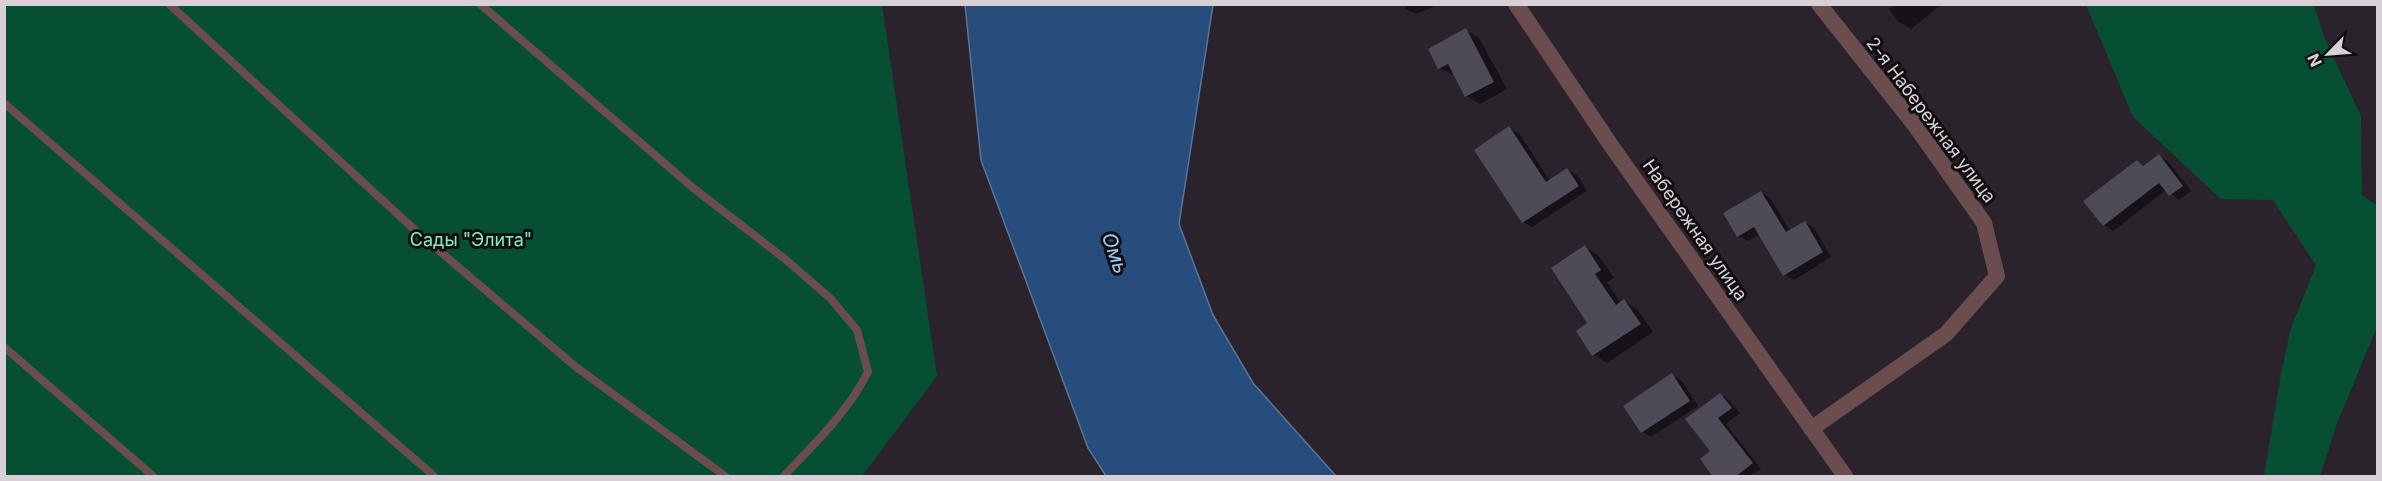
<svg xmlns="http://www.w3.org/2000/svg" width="2382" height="481" viewBox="0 0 2382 481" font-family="Inter,sans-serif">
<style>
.green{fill:#064f32}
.water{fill:#264d7b;stroke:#5b7597;stroke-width:1.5}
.shadow{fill:#0007}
.building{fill:#4d4b57}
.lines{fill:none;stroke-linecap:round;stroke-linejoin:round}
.service{stroke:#6a4d4c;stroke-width:8}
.minor{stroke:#6a4d4c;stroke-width:16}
.labels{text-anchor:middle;stroke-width:6;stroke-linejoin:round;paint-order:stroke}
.street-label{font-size:18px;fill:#d7d1d7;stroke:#110e11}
.park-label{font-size:18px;fill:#87ebb8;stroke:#110e11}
.water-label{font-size:20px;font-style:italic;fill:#a3c5f0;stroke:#110e11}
</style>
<rect width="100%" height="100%" fill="#2b232b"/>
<g class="green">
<polygon points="4,5 882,5 937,376 862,476 5,476"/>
<polygon points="2086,5 2314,5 2325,39 2361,116 2362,195 2378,206 2377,327 2338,421 2320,476 2264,476 2281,374 2290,331 2316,265 2273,200 2221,199 2133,117"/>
</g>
<polygon class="water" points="965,5 1213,5 1179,224 1213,315 1253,383 1336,476 1106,476 1088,448 981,160"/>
<g class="shadow">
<polygon points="1405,4 1438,4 1438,5 1416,14 1406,9"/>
<polygon points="1896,4 1942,4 1911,29 1899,22 1889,9"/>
<polygon points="1466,30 1479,38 1507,89 1480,104 1466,96 1455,74 1453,75 1440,68"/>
<polygon points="1509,128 1519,133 1550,181 1567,170 1577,175 1587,191 1532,227 1523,222"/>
<polygon points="2159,156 2168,161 2191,191 2179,200 2166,190 2113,231 2104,225 2086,201 2137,162 2145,166"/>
<polygon points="1761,192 1770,198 1790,231 1805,222 1814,228 1831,257 1794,280 1784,274 1760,234 1748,241 1739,236"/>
<polygon points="1585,247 1598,255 1614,278 1607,282 1621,303 1624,301 1637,309 1653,332 1607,363 1594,355 1589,324"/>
<polygon points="1672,375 1681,380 1698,406 1651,437 1642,432"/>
<polygon points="1720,394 1729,400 1740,413 1726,424 1761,469 1750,476 1715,476 1712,452"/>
</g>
<g class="building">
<polygon points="1466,28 1494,82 1465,97 1448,64 1438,69 1428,49"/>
<polygon points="1509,126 1546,182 1567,168 1579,186 1522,223 1474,150"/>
<polygon points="2159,154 2183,186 2169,196 2159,183 2103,226 2083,201 2137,160 2143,166"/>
<polygon points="1761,191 1786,232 1805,221 1823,252 1783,276 1754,227 1737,237 1723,213"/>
<polygon points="1585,245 1601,270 1595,274 1616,305 1624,299 1641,324 1592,356 1576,331 1587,323 1551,268"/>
<polygon points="1672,373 1690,401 1641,433 1623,406"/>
<polygon points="1720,393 1732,408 1718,418 1753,463 1735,477 1713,477 1700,459 1710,451 1685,419"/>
</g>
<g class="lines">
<g class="service">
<polyline points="169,4 416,231 576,367 725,476"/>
<path d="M480 4 692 187 785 259 830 298 857 330 868 372C847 413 815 443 784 476"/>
<polyline points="4,103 434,476"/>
<polyline points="4,347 153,476"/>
</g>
<g class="minor">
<polyline points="1516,4 1610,144 1845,476"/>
<polyline points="1811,429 1946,334 1997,276 1984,223 1914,124 1819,4"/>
</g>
</g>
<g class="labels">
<g class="street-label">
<text transform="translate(1931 120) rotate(53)" y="6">2-я Набережная улица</text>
<text transform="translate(1695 230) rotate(55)" y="6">Набережная улица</text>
</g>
<g class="park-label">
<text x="471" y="246">Сады "Элита"</text>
</g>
<g class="water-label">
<text transform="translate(1115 253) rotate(71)" y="7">Омь</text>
</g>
</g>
<rect width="2382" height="481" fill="none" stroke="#d7d1d7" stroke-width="12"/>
<g transform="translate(2328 54) rotate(245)" stroke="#110e11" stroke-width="4.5" paint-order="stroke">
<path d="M0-4.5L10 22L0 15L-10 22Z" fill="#d7d1d7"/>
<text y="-9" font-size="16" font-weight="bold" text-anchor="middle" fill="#d7d1d7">N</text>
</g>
</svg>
